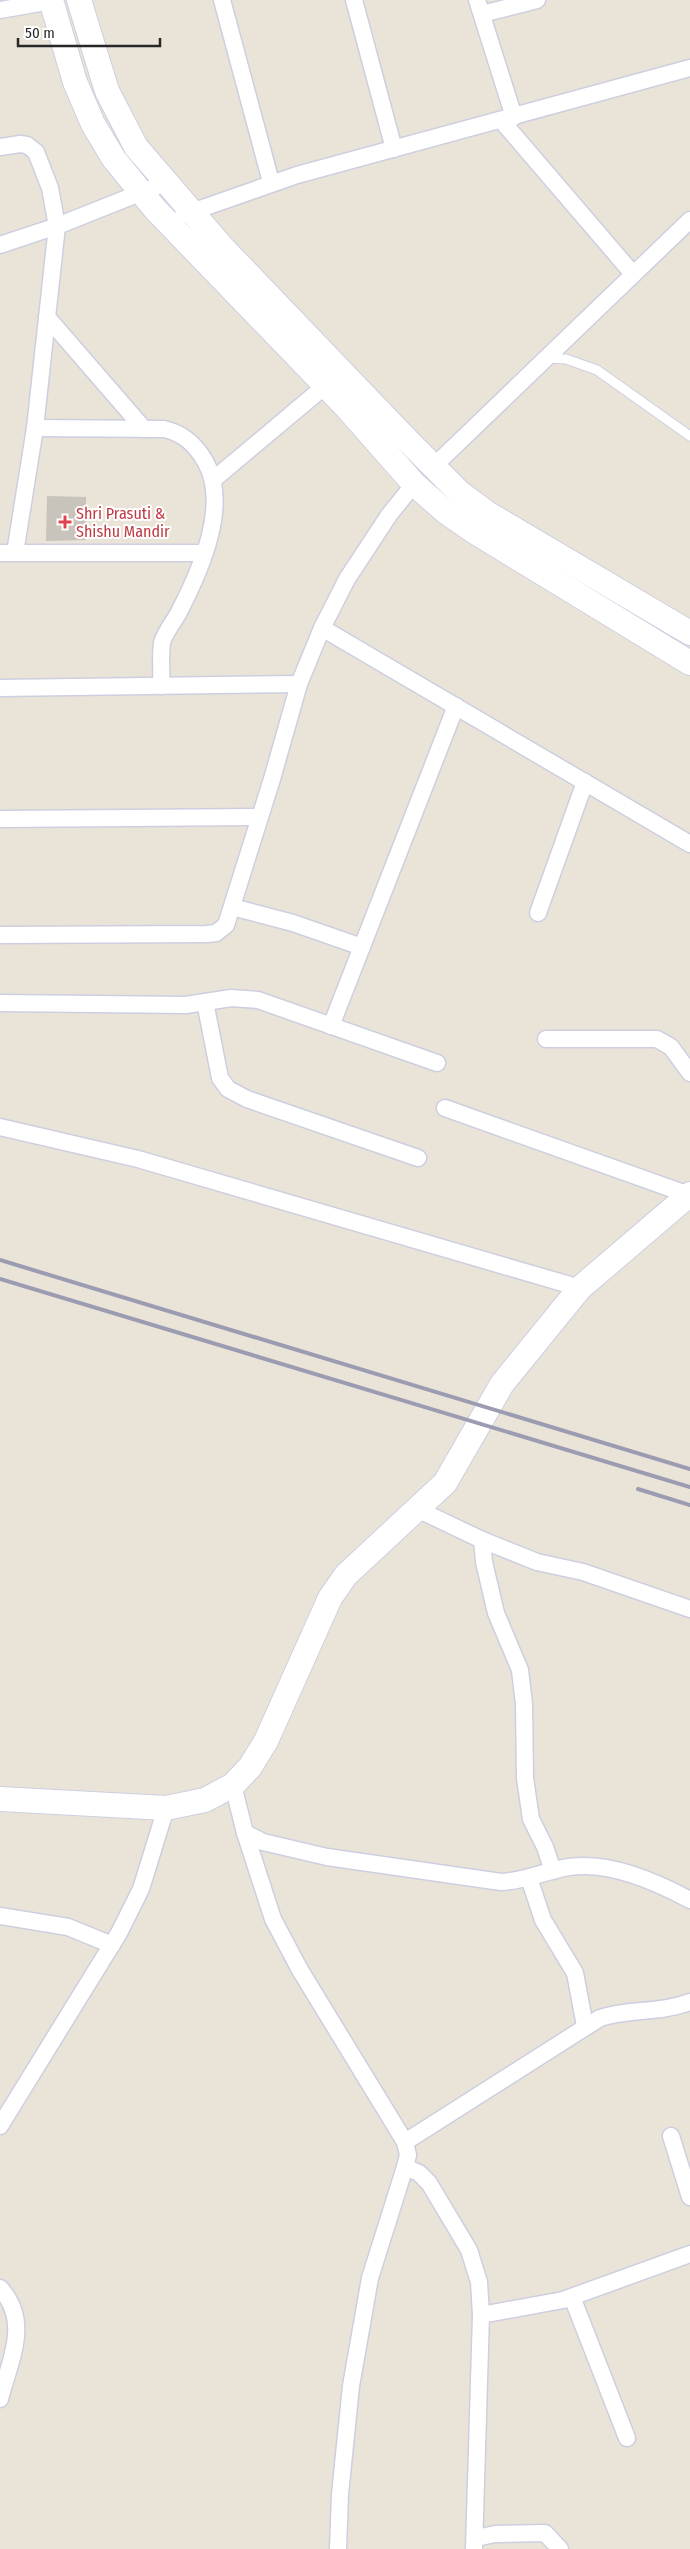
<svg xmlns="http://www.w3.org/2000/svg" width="690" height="2549" viewBox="0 0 690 2549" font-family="'Fira Sans Condensed',sans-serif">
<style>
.building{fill:#c8c3bb}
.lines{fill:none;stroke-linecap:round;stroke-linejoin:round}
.lane-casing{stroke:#cdcfe0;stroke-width:11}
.street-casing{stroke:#cdcfe0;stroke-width:19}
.secondary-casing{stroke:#cdcfe0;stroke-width:26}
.lane{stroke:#fff;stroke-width:9}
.street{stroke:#fff;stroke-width:16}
.secondary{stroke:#fff;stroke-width:24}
.rail{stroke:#9b9cb2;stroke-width:4}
.health-dot{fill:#e0444e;stroke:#fff;stroke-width:2}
.labels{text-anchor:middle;stroke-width:4;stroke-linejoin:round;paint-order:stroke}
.health-label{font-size:16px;fill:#be3a42;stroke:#fff;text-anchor:start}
</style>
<rect width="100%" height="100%" fill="#eae4d8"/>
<polygon class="building" points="47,496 86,497 86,540 46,541"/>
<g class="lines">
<g class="lane-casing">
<polyline id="lane" points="547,358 566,359 597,370 690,436"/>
</g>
<g class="street-casing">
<g id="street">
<polyline points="222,0 271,182"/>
<polyline points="354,0 394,149"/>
<polyline points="477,0 514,117"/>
<polyline points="0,10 51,1"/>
<polyline points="482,14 537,0"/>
<polyline points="501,120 633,274"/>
<polyline points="0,147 20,144 27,145 36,152 50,188 57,226 35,428 15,553"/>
<polyline points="183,215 297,175 690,68"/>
<polyline points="0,245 57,226 165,183"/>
<polyline points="47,317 144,429"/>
<path d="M35 428 164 429C183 433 195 444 205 461 230 504 201 569 180 610 175 621 165 631 162 643 160 657 162 672 161 686"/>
<polyline points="433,467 690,220"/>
<polyline points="213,480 325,386"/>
<polyline points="0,553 204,553"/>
<polyline points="322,628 690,844"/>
<polyline points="0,688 299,684"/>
<polyline points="0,819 260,817"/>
<polyline points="232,907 293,923 362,947"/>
<polyline points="538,913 585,782"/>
<polyline points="0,935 207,934 216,933 226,925 272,779 299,684 322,628 347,579 389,515 414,484"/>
<polyline points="205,1002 220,1078 228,1089 247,1099 418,1158"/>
<polyline points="0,1003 186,1005 231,998 258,1000 437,1063"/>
<polyline points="331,1026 456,706"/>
<polyline points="546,1039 657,1039 671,1047 690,1073"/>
<polyline points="445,1108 689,1195"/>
<polyline points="0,1127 138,1159 580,1288"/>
<polyline points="417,1509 482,1540 537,1562 583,1572 690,1609"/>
<polyline points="482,1540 484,1562 496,1613 520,1670 524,1704 525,1778 531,1819 545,1847 553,1871"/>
<polyline points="233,1785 245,1833 273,1919 300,1970 405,2142 408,2155 405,2167 370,2278 351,2386 340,2494 338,2549"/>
<path d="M245 1833 263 1842 327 1857 501 1882C525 1881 545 1871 569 1867 609 1861 655 1881 690 1900"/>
<polyline points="529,1878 543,1920 575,1973 585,2026"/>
<polyline points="0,1916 68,1927 112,1945"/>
<polyline points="0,2126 119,1933 141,1889 166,1808"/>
<polyline points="671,2136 690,2197"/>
<path d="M405 2142 600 2018C630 2008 657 2014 690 2002"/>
<polyline points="405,2167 419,2173 429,2183 469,2250 479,2282 481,2315 474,2549"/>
<path d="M0 2288C31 2322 10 2360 0 2399"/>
<polyline points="572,2297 627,2438"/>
<polyline points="481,2315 563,2300 690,2254"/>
<polyline points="476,2538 495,2534 545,2533 560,2549"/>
</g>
</g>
<g class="secondary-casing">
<g id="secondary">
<polyline points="51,0 75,82 93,124 114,159 155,209 348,409 414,484 446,512 475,532 690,663"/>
<polyline points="79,0 107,91 136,147 223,248 409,442 460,493 487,513 690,633"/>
<polyline points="0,1799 166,1808 205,1800 233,1785 250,1767 266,1741 330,1598 346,1575 445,1483 502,1384 580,1288 690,1194"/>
</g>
</g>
<use href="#lane" class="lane"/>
<use href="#street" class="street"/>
<use href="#secondary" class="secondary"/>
<g class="rail">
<polyline points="0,1260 690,1469"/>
<polyline points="0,1279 690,1487"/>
<polyline points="638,1489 690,1505"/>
</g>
</g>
<path class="health-dot" d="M62.5 514.5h5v5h5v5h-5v5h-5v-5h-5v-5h5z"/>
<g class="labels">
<g class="health-label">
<text x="76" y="519">Shri Prasuti &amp;<tspan x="76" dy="18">Shishu Mandir</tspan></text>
</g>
</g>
<path d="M18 38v8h142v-8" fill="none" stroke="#272727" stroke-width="2.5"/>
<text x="25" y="38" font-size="15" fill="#272727" stroke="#ffffff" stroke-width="4" paint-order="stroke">50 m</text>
</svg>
